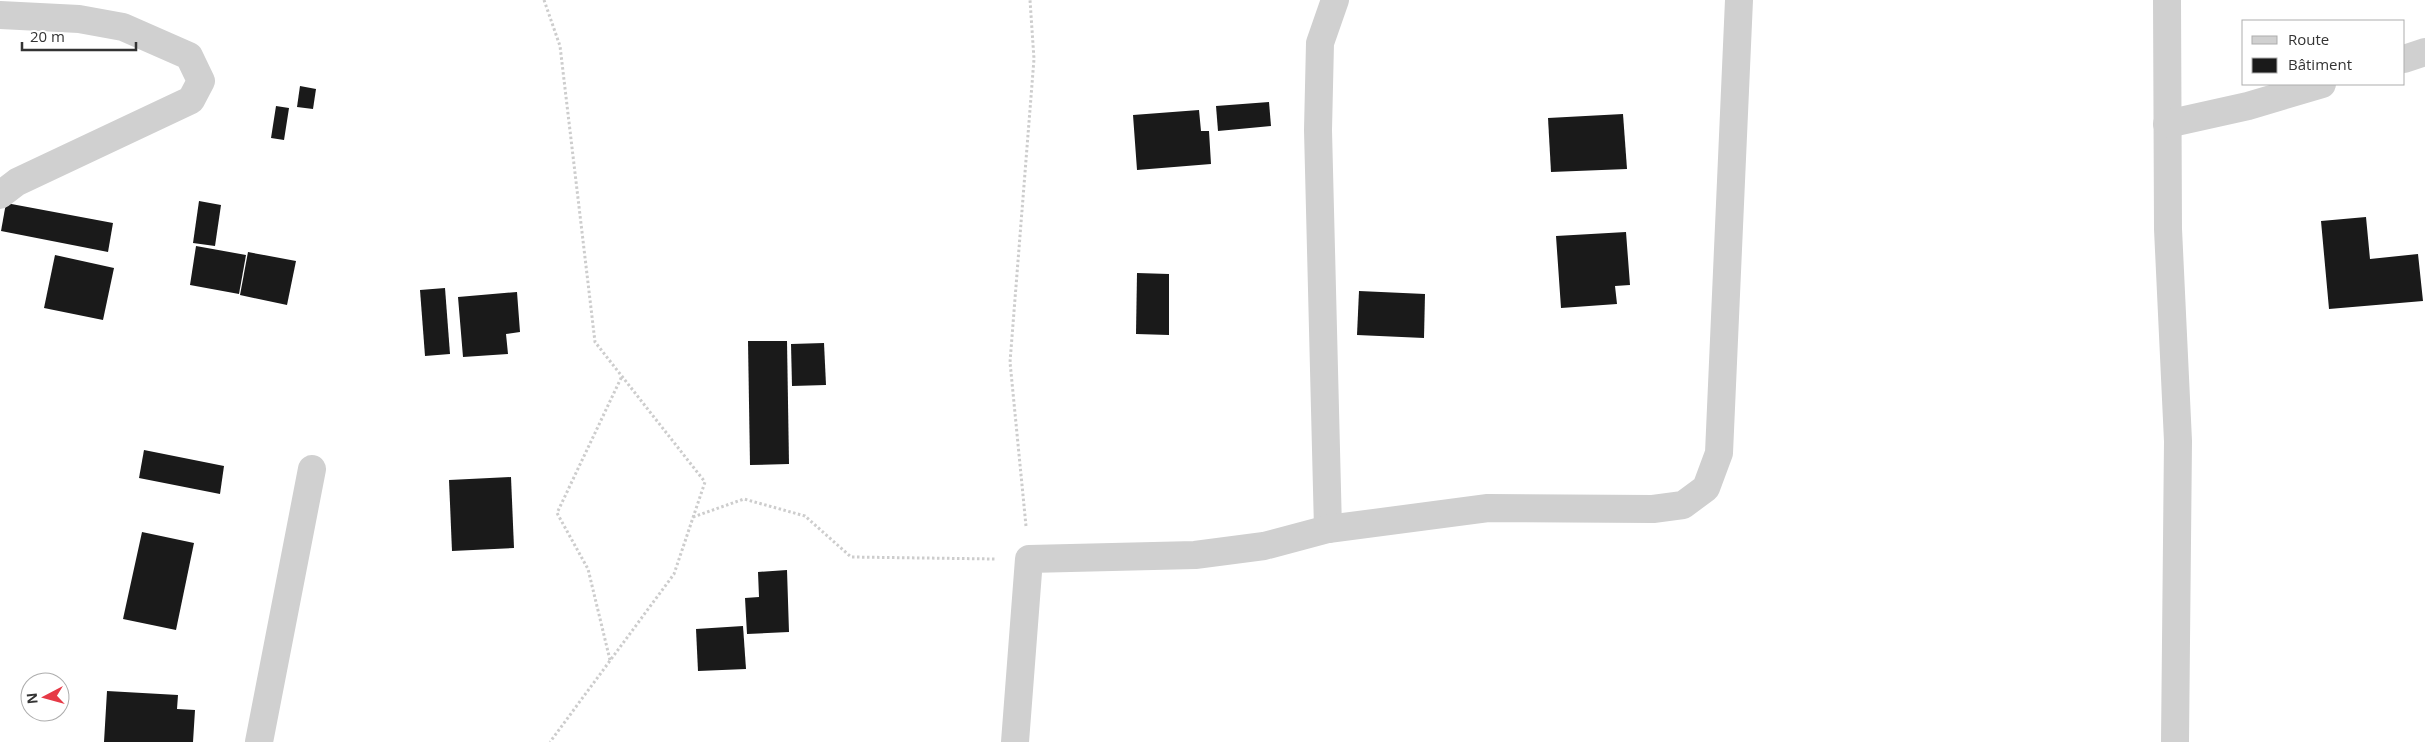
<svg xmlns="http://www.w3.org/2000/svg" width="2425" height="742" viewBox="0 0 2425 742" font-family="'Open Sans',sans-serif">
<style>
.building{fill:#1a1a1a}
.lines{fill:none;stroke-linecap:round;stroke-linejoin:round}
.path{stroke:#cdcdcd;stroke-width:3;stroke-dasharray:2.5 2.5;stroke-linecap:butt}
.minor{stroke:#d0d0d0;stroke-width:28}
</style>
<rect width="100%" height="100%" fill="#fff"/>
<g class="building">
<polygon points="300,86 316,89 313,109 297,107"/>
<polygon points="1269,102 1271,126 1218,131 1216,106"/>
<polygon points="276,106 289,108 284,140 271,138"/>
<polygon points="1199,110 1201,131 1209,131 1211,164 1137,170 1133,115"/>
<polygon points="1623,114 1627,169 1551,172 1548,118"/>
<polygon points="199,201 221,205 215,246 193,243"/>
<polygon points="6,203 113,223 108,252 1,231"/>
<polygon points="2366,217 2370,259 2418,254 2423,301 2329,309 2321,221"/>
<polygon points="1626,232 1630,285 1615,286 1617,304 1561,308 1556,236"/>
<polygon points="196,246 246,255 239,294 190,285"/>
<polygon points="248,252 296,261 287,305 240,295"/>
<polygon points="55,255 114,268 103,320 44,308"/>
<polygon points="1137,273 1169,274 1169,335 1136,334"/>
<polygon points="445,288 450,354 425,356 420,290"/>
<polygon points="1359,291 1425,294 1424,338 1357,335"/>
<polygon points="517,292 520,332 506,334 508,354 463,357 458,297"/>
<polygon points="748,341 787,341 789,464 750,465"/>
<polygon points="824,343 826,385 792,386 791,344"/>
<polygon points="144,450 224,466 220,494 139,478"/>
<polygon points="511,477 514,548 452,551 449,480"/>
<polygon points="142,532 194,543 176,630 123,619"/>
<polygon points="787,570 789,632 747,634 745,598 759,597 758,572"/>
<polygon points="743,626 746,669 698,671 696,629"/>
<polygon points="107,691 178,695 177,709 195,710 193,742 104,742"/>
</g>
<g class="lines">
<g class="path">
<polyline points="544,0 560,46 595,342 705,482 674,574 550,742"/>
<polyline points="693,517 744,499 805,516 851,557 996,559"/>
<polyline points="1026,526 1010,362 1034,59 1030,0"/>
<polyline points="610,660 588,569 557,513 622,376"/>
</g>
<g class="minor">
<polyline points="2167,0 2168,229 2178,441 2175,742"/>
<polyline points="0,15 79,19 123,27 189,56 201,81 191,100 17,182 0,195"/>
<polyline points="2404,59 2425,52"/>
<polyline points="2167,124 2248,106 2322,84"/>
<polyline points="1328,529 1318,130 1320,43 1335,0"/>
<polyline points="259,742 312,469"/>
<polyline points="1015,742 1029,559 1195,555 1264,546 1328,529 1488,508 1653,509 1683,505 1706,488 1719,453 1739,0"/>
</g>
</g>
<rect x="2242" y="20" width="162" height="65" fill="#ffffff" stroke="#adadad"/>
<rect x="2252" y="36" width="25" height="8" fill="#d0d0d0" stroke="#adadad"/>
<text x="2288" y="45" font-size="15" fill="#333333">Route</text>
<rect x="2252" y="58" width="25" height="15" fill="#1a1a1a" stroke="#adadad"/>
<text x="2288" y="70" font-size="15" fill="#333333">Bâtiment</text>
<g transform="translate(45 697) rotate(264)"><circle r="24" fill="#ffffff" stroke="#adadad"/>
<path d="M0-4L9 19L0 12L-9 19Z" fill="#e63946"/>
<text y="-8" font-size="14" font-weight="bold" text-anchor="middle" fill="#333333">N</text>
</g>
<path d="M22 42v8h114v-8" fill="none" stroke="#333333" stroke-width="2.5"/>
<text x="30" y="42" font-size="15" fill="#333333" stroke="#ffffff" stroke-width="4" paint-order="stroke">20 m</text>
</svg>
